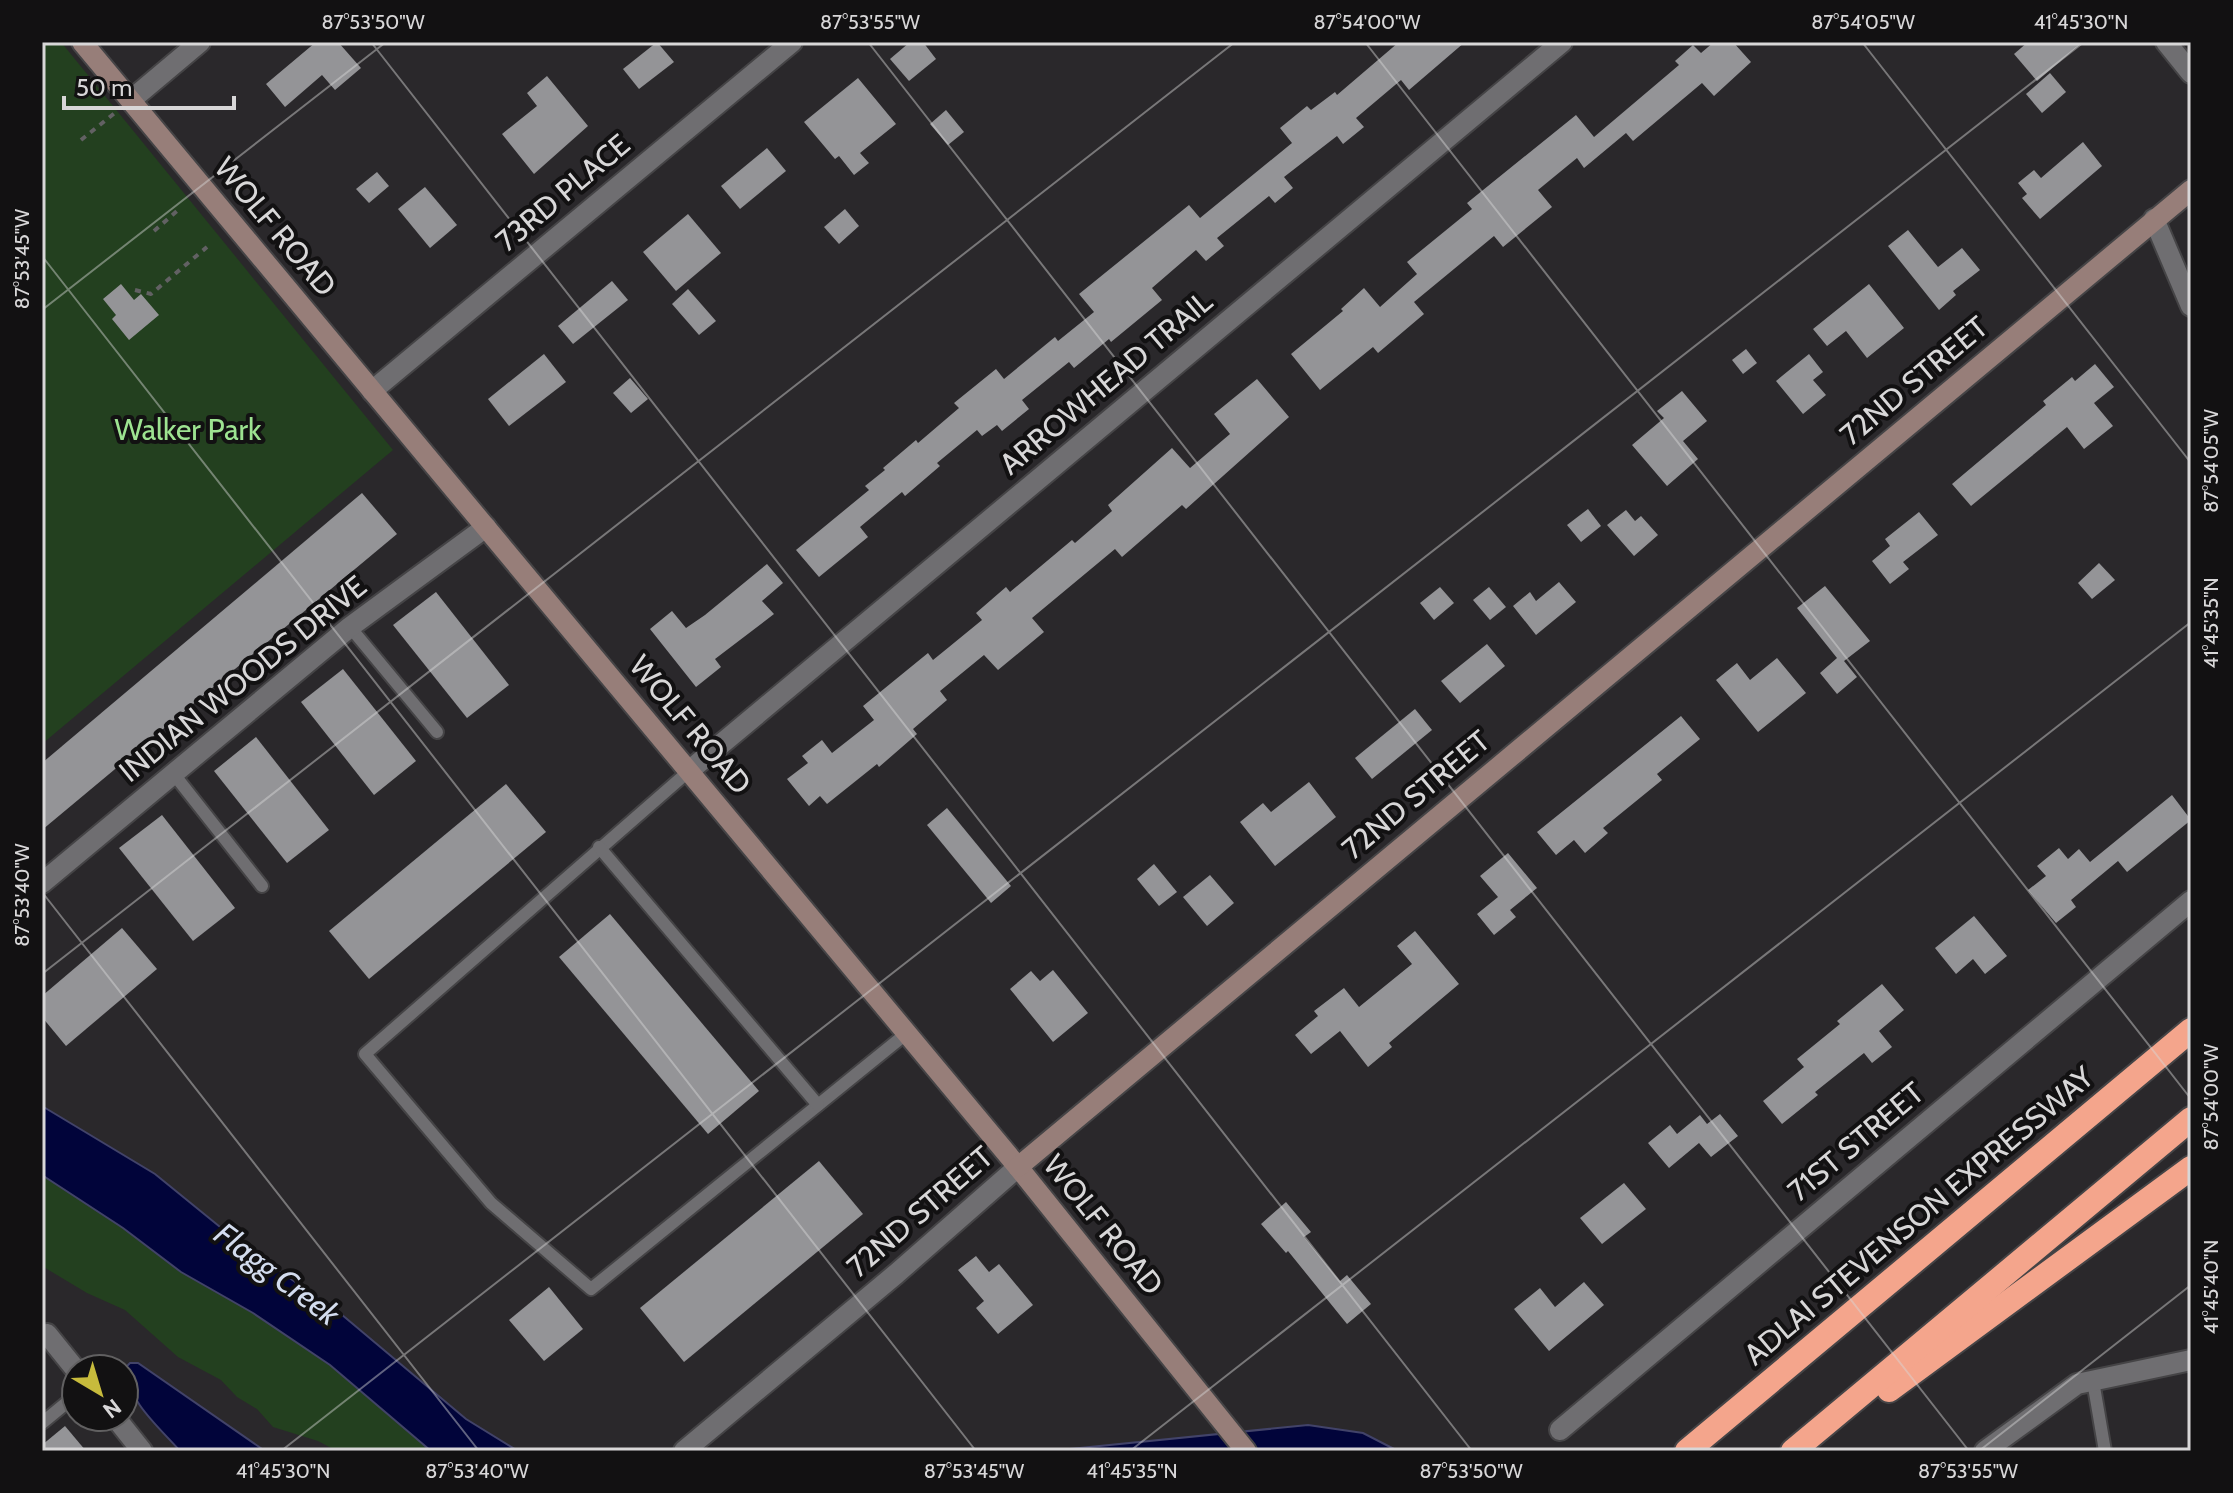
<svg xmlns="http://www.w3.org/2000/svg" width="2233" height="1493" viewBox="0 0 2233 1493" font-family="Cabin,sans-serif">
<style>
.green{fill:#23401f}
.water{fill:#01043a;stroke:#424369;stroke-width:2}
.building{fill:#949497}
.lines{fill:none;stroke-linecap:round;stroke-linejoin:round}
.lane-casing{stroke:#454446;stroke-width:16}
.street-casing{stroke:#454446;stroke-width:24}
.secondary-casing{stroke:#454446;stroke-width:24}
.highway-casing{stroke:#454446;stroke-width:28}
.path{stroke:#626163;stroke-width:4;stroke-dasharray:6 6;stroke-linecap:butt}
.lane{stroke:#6f6e71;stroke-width:12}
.street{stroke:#6f6e71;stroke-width:20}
.secondary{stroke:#977e79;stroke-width:20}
.highway{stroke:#f4a58c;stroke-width:24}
.ticks{fill:none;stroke:#d8d7d8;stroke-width:2;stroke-opacity:0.45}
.labels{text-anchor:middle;stroke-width:8;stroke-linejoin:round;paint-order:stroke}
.street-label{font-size:30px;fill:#d8d7d8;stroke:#121112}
.park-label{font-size:30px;fill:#9de391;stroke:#121112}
.water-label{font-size:32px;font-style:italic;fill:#d3dcee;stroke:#121112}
.neatline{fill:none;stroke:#d8d7d8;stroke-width:3}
.ticks-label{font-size:20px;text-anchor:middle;fill:#d8d7d8}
</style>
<rect width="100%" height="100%" fill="#2a282b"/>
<g class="green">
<polygon points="42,42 61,42 393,450 42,744"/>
<polygon points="42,1174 123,1228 181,1272 253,1313 330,1365 431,1451 337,1451 318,1441 273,1427 257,1409 237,1397 221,1380 178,1357 125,1310 87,1293 42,1266"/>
</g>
<g class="water">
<polygon points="42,1106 155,1174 241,1244 341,1314 466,1419 518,1451 431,1451 330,1365 253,1313 181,1272 123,1228 42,1175"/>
<path d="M130 1363H138L265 1451H180C158 1426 129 1403 125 1368Z"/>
<polygon points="1308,1425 1363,1433 1398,1451 1050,1451"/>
</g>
<g class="building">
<polygon points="316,42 338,42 361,68 335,90 322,75 285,107 266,84"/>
<polygon points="657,42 674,62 639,89 623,69"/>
<polygon points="910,42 923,42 936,59 909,81 890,59"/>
<polygon points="1399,42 1465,42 1409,90 1401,80 1356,118 1364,127 1343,144 1337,136 1284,177 1293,188 1275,203 1269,196 1217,238 1224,246 1206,261 1196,250 1152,288 1162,300 1111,342 1109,339 1074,368 1069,362 1022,400 1029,409 1002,431 997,425 982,436 977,430 937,463 940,466 905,496 902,492 860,527 868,537 819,577 796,550 869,490 865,486 885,470 883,468 916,440 918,443 959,408 954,403 996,369 1004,379 1055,337 1058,341 1094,312 1079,294 1189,205 1200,218 1292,143 1280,128 1307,106 1311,110 1335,92 1337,95"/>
<polygon points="1714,42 1733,42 1751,62 1714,96 1702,83 1633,141 1626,133 1584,168 1577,158 1538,190 1552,207 1503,247 1494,236 1414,302 1424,314 1378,353 1373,347 1320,390 1291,354 1343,311 1341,309 1364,288 1380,307 1417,274 1407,262 1472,209 1467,203 1576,115 1594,137 1679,65 1675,61 1693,45 1701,53"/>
<polygon points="2028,42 2083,42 2037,81 2014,54"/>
<polygon points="2050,73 2066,92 2042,113 2026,94"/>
<polygon points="547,76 588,126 534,174 502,134 537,106 527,93"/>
<polygon points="858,78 896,124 860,153 869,163 854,175 839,156 835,159 804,122"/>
<polygon points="946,110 964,132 948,145 930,124"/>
<polygon points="2083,142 2102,166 2040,219 2022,198 2027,194 2018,183 2034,170 2041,178"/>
<polygon points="767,148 786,171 740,209 721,186"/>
<polygon points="377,172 389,186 369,203 356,189"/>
<polygon points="425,187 457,225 430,248 398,209"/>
<polygon points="845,209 859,226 839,244 824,227"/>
<polygon points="688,214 721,253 676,291 643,252"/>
<polygon points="1908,230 1938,267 1962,248 1980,270 1953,291 1956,295 1939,310 1888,246"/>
<polygon points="612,281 628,300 573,344 558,326"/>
<polygon points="121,284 134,300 141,294 159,315 129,340 112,319 116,315 103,299"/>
<polygon points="1869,284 1904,328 1867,358 1846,331 1827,346 1813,329"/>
<polygon points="688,289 716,321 699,335 672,304"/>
<polygon points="1746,349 1757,363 1743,374 1732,360"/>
<polygon points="544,354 566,382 509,426 488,399"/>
<polygon points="1809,354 1823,372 1813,380 1826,395 1803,414 1776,381"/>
<polygon points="2095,364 2114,387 2094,403 2113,426 2084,449 2067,427 1971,506 1952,484 2046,405 2043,401 2072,377 2075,381"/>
<polygon points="630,378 648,399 631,413 613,393"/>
<polygon points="1257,379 1289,417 1186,509 1182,505 1122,557 1115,549 1032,618 1044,632 998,670 984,655 940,691 947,700 913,729 917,734 879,767 877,764 827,804 820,796 809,806 787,779 808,763 802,756 822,740 832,753 874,720 863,706 928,653 933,660 949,647 982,620 976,613 1006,587 1010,592 1072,540 1075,543 1112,511 1108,505 1172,448 1190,468 1230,434 1214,414"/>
<polygon points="1682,391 1707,421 1683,441 1698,459 1667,486 1632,445 1664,418 1657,411"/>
<polygon points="362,493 397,534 42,830 42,763"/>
<polygon points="1588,509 1601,526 1581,542 1567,525"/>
<polygon points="1626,510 1635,521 1641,516 1658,535 1634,556 1607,525"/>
<polygon points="1919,512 1938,535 1903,562 1909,569 1890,584 1872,561 1890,546 1885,539"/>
<polygon points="2099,563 2115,580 2092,599 2078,583"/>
<polygon points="767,564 783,583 762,601 774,614 715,659 721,667 696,687 650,629 672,611 686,628 705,615"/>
<polygon points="1559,582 1576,602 1536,635 1513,606 1530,592 1536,601"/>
<polygon points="1825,586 1870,641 1844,661 1857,677 1837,694 1820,673 1837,658 1797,608"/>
<polygon points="1440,587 1454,603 1434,620 1420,603"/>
<polygon points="1489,587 1506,607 1490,620 1473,600"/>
<polygon points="436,592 509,685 467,718 393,625"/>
<polygon points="1487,644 1505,666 1460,703 1441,681"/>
<polygon points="1777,658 1806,693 1758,732 1716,680 1737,663 1750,680"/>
<polygon points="343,669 416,761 374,795 301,702"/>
<polygon points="1415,709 1432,730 1372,779 1355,758"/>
<polygon points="1681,716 1700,739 1657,774 1662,780 1603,828 1608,833 1585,853 1574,840 1556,855 1537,832"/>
<polygon points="256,737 329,830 287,863 214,771"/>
<polygon points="1309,782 1336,817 1275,866 1240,822 1263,803 1271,812"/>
<polygon points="506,784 546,832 369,979 329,931"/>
<polygon points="2172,795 2191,820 2127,872 2118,861 2071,900 2076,907 2056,923 2028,890 2046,876 2037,866 2059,848 2068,859 2079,849 2090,862"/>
<polygon points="947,808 1011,886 991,903 927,825"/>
<polygon points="162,815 235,908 193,941 119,848"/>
<polygon points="1508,853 1537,888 1510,910 1516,917 1494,935 1477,914 1498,897 1480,876"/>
<polygon points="1154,864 1177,892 1159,906 1137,879"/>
<polygon points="1210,875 1234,903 1207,926 1183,897"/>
<polygon points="610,914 759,1091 708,1134 559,957"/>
<polygon points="1974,916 2007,956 1985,974 1973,959 1956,974 1935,948"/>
<polygon points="122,928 157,969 66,1046 42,1017 42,996"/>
<polygon points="1415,931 1459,984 1389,1043 1392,1047 1368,1067 1340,1031 1311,1054 1295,1035 1318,1016 1314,1011 1344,988 1359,1007 1412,964 1397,946"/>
<polygon points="1053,970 1088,1013 1053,1042 1010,989 1031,971 1040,981"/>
<polygon points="1882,984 1904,1010 1879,1031 1892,1047 1872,1063 1864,1053 1815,1092 1818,1095 1782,1124 1763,1101 1804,1067 1797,1059 1840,1024 1837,1021"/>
<polygon points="1720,1114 1738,1136 1711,1157 1699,1143 1669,1168 1648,1143 1670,1125 1677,1134 1700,1115 1707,1124"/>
<polygon points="819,1161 863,1214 684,1362 640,1308"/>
<polygon points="1624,1183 1646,1209 1602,1244 1580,1218"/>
<polygon points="1286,1202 1311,1232 1304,1237 1340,1281 1347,1275 1371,1304 1347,1324 1288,1251 1286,1253 1261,1224"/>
<polygon points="976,1256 989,1272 999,1264 1033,1305 998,1334 976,1308 984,1301 958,1270"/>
<polygon points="1584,1282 1604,1305 1549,1351 1514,1309 1540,1288 1555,1307"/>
<polygon points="549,1287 583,1329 544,1361 509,1320"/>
<polygon points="65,1426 86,1451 42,1451 42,1445"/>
</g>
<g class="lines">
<g class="lane-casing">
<g id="lane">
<polyline points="350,627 437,732"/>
<polyline points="689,771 365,1054 491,1203 591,1289 907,1033"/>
<polyline points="173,773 262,886"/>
<polyline points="599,847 818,1105"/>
<polyline points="2093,1381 2105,1451"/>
<polyline points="42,1423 76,1395"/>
</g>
</g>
<g class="street-casing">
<g id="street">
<polyline points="2166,42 2191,73"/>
<polyline points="131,100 200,42"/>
<polyline points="2154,219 2191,306"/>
<polyline points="372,391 792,42"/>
<polyline points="689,771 1562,42"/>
<polyline points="42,883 350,627 486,527"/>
<polyline points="47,1334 76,1370"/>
<polyline points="115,1417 142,1451"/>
<polyline points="1560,1430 2191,901"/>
<polyline points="684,1451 896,1274 1018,1167"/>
<polyline points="1985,1451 2077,1384 2191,1360"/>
</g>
</g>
<g class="secondary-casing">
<g id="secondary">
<polyline points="82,42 1018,1167 1246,1451"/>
<polyline points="1018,1167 2191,190"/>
</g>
</g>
<g class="highway-casing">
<g id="highway">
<polyline points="1889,1390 2191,1168"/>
<polyline points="1687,1451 2191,1030"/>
<polyline points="1793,1451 2191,1119"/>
</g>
</g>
<g class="path">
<polyline points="81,140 116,112"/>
<polyline points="154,231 177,211"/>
<polyline points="135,290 151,294 207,247"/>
</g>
<use href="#lane" class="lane"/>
<use href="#street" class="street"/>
<use href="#secondary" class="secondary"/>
<use href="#highway" class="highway"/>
</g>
<path class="ticks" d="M371 42 1472 1451M868 42 1969 1451M1365 42 2191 1099M1862 42 2191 463M42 256 976 1451M42 310 386 42M42 892 479 1451M42 974 1235 42M281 1451 2084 42M1130 1451 2191 622M1979 1451 2191 1285"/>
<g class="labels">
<g class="street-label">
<text transform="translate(563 193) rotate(-40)" y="10">73RD PLACE</text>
<text transform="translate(275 227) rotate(50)" y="10">WOLF ROAD</text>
<text transform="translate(1914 381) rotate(-40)" y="10">72ND STREET</text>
<text transform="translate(1106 383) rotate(-40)" y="10">ARROWHEAD TRAIL</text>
<text transform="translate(243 679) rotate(-39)" y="10">INDIAN WOODS DRIVE</text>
<text transform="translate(690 725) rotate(50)" y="10">WOLF ROAD</text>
<text transform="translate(1416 795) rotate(-40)" y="10">72ND STREET</text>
<text transform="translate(1856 1142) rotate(-40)" y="10">71ST STREET</text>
<text transform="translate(920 1212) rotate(-41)" y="10">72ND STREET</text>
<text transform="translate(1919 1216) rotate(-40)" y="10">ADLAI STEVENSON EXPRESSWAY</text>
<text transform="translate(1103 1225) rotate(51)" y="10">WOLF ROAD</text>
</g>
<g class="park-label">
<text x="188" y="440">Walker Park</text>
</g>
<g class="water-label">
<text transform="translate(277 1274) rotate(37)" y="11">Flagg Creek</text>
</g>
</g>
<rect width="2233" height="1493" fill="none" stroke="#121112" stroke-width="88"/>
<g transform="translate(100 1393) rotate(142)"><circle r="38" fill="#121112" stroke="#616061" stroke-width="2"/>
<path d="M0-6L14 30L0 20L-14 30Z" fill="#c7bb3c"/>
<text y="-12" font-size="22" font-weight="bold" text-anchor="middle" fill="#d8d7d8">N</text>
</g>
<path d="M64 96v12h170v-12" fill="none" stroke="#d8d7d8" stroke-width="4"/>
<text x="76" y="96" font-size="24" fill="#d8d7d8" stroke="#121112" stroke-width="6" paint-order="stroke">50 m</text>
<rect x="44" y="44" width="2145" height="1405" class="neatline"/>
<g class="ticks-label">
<text x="373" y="29">87°53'50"W</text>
<text x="870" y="29">87°53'55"W</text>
<text x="1367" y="29">87°54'00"W</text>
<text x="1863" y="29">87°54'05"W</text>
<text x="2081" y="29">41°45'30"N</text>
<text transform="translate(22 259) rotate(-90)" y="7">87°53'45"W</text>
<text transform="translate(2211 461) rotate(-90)" y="7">87°54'05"W</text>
<text transform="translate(2211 623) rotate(-90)" y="7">41°45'35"N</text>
<text transform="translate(22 895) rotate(-90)" y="7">87°53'40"W</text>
<text transform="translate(2211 1097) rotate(-90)" y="7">87°54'00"W</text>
<text transform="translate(2211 1287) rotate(-90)" y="7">41°45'40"N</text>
<text x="283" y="1478">41°45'30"N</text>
<text x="477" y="1478">87°53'40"W</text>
<text x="974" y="1478">87°53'45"W</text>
<text x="1132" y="1478">41°45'35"N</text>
<text x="1471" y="1478">87°53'50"W</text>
<text x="1968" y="1478">87°53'55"W</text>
</g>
</svg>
